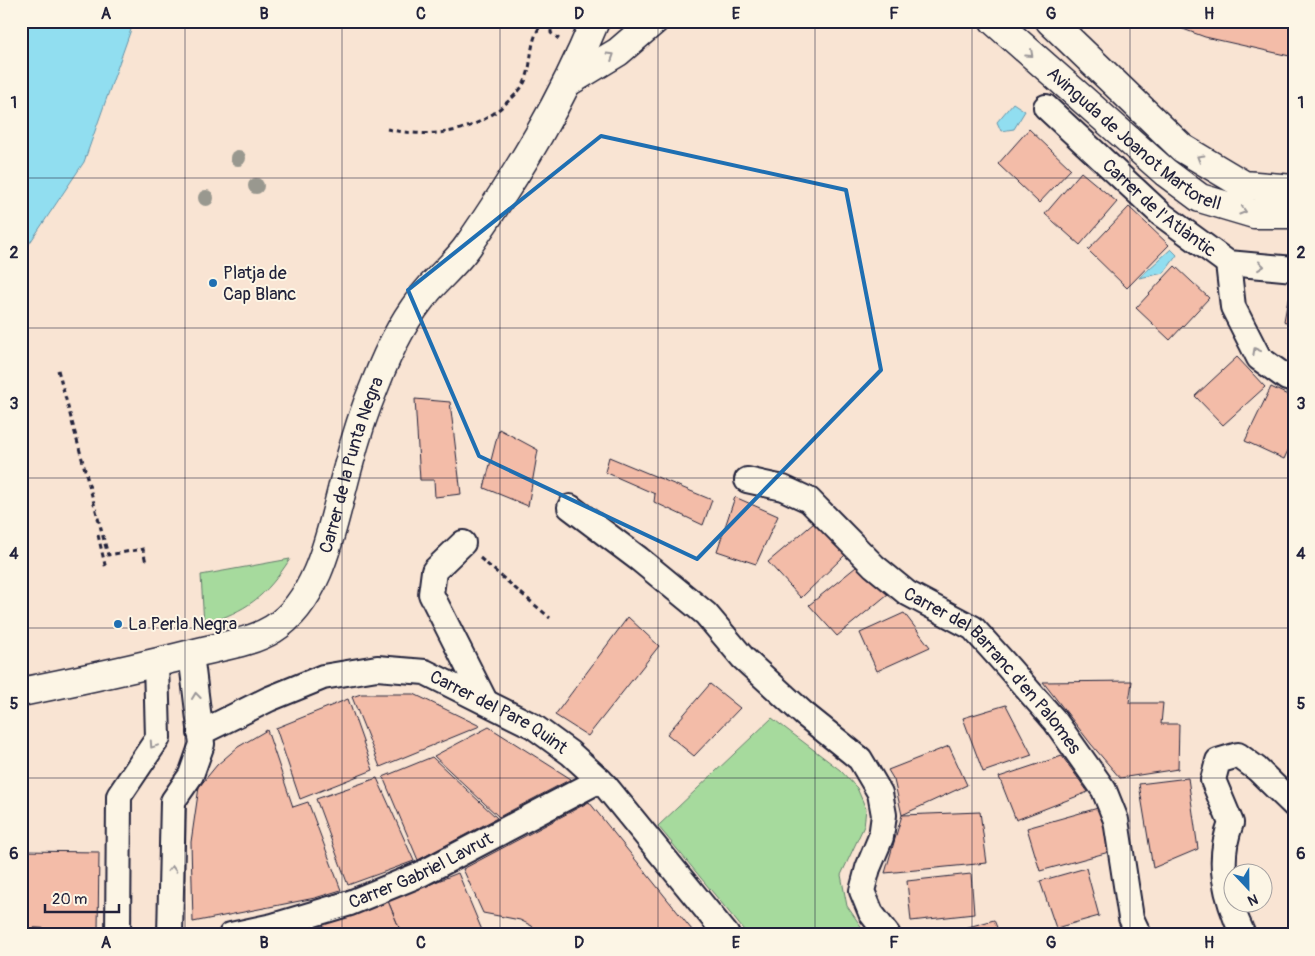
<svg xmlns="http://www.w3.org/2000/svg" width="1315" height="956" viewBox="0 0 1315 956" font-family="Pangolin,sans-serif">
<style>
.green{fill:#a6da9d;stroke:#647e6c}
.water{fill:#91def0;stroke:#6593a8}
.building{fill:#f3bca8;stroke:#22223b}
.lines{fill:none;stroke-linecap:round;stroke-linejoin:round}
.street-casing{stroke:#22223b;stroke-width:28}
.secondary-casing{stroke:#22223b;stroke-width:31}
.path{stroke:#22223b;stroke-width:3;stroke-dasharray:5 4;stroke-linecap:butt}
.street{stroke:#fcf5e5;stroke-width:24}
.secondary{stroke:#fcf5e5;stroke-width:28}
.tree{fill:#99988f}
.oneway{stroke:#9a9698}
.marked{fill:none;stroke:#1f6fb2;stroke-width:4;stroke-linejoin:round}
.grid{fill:none;stroke:#22223b;stroke-width:1;stroke-opacity:0.55}
.poi-dot{fill:#1f6fb2;stroke:#fcf5e5;stroke-width:2}
.labels{text-anchor:middle;stroke-width:4;stroke-linejoin:round;paint-order:stroke}
.street-label{font-size:18px;fill:#22223b;stroke:#fcf5e5}
.poi-label{font-size:18px;fill:#22223b;stroke:#fcf5e5;text-anchor:start}
.neatline{fill:none;stroke:#22223b;stroke-width:2}
.grid-label{font-size:16px;text-anchor:middle;font-weight:bold;fill:#22223b}
</style>
<rect width="100%" height="100%" fill="#f9e4d3"/>
<filter id="ink" filterUnits="userSpaceOnUse"><feTurbulence type="fractalNoise" baseFrequency=".02" numOctaves="2"/><feDisplacementMap in="SourceGraphic" scale="10" xChannelSelector="R" yChannelSelector="G"/><feConvolveMatrix kernelMatrix="1 2 1 2 8 2 1 2 1" color-interpolation-filters="sRGB"/></filter>
<g filter="url(#ink)">
<g class="green">
<path d="M290 559C264 599 248 609 204 625L201 575Z"/>
<polygon points="772,718 840,770 857,788 866,809 864,826 841,875 847,906 867,935 748,935 658,826"/>
</g>
<g class="water">
<polygon points="21,21 134,21 84,162 21,256"/>
<polygon points="1013,103 1025,111 1014,129 1001,131 997,122"/>
<polygon points="1171,249 1177,255 1164,273 1139,278"/>
</g>
<g class="building">
<polygon points="1161,21 1294,21 1294,57 1205,37"/>
<polygon points="1029,129 1071,169 1039,203 998,164"/>
<polygon points="1081,172 1117,202 1080,245 1045,214"/>
<polygon points="1129,207 1169,245 1127,288 1088,250"/>
<polygon points="1175,266 1209,298 1170,340 1136,308"/>
<polygon points="1288,300 1294,301 1294,332 1284,321"/>
<polygon points="1237,357 1265,387 1223,425 1195,396"/>
<polygon points="1271,387 1294,398 1294,438 1284,459 1245,441"/>
<polygon points="415,399 450,402 461,494 435,497 434,480 420,480"/>
<polygon points="499,429 538,450 528,506 484,488"/>
<polygon points="609,457 712,500 703,525 654,502 655,494 605,472"/>
<polygon points="735,497 778,516 756,564 717,551"/>
<polygon points="814,523 845,555 801,598 768,562"/>
<polygon points="856,567 888,594 837,636 809,605"/>
<polygon points="904,613 930,647 877,671 860,633"/>
<polygon points="628,617 659,646 588,736 555,715"/>
<polygon points="1132,681 1129,703 1163,703 1161,724 1179,724 1178,769 1120,778 1091,744 1043,682"/>
<polygon points="710,684 740,708 694,756 667,734"/>
<polygon points="361,694 414,694 480,726 380,767 352,697"/>
<polygon points="348,699 373,770 300,799 276,728"/>
<polygon points="1006,705 1032,755 983,772 963,718"/>
<polygon points="489,727 571,779 499,817 434,756"/>
<polygon points="267,730 293,807 308,802 341,890 315,898 193,922 191,842 199,787 217,765 238,747"/>
<polygon points="949,746 967,785 902,815 894,780 888,770"/>
<polygon points="1062,756 1088,792 1016,820 999,777"/>
<polygon points="432,757 497,818 418,860 383,777"/>
<polygon points="377,778 414,861 348,885 316,799"/>
<polygon points="1188,778 1198,849 1153,868 1139,784"/>
<polygon points="589,802 696,935 537,935 532,926 520,920 483,913 463,869"/>
<polygon points="1098,808 1107,835 1109,852 1040,871 1027,828"/>
<polygon points="980,812 987,863 885,873 902,815"/>
<polygon points="21,851 99,852 98,931 34,928 33,935 21,935 21,886 25,883 21,874"/>
<polygon points="1086,868 1099,916 1056,928 1040,881"/>
<polygon points="458,873 484,935 402,935 388,901"/>
<polygon points="971,874 974,914 911,921 907,881"/>
<polygon points="388,901 402,935 327,935 322,922"/>
<polygon points="994,920 1000,935 939,935"/>
<polygon points="308,926 311,935 275,935"/>
<polygon points="34,928 98,931 98,935 33,935"/>
</g>
<g class="lines">
<g class="street-casing">
<g id="street">
<path id="s1" d="M1046 107 1161 214 1228 263 1294 269"/>
<polyline points="1228,263 1233,307 1259,358 1287,378 1294,380"/>
<path id="s2" d="M747 480 783 488 809 500 874 566 907 593 973 628 1008 667 1055 721 1104 790 1116 820 1131 918 1139 935"/>
<polyline points="570,507 639,559 706,614 743,658 804,714 860,759 880,793 884,815 881,837 868,868 862,891 871,913 888,935"/>
<polyline points="463,543 434,571 431,594 485,701"/>
<path id="s3" d="M200 733 269 699 323 677 377 668 425 672 533 726 570 753 604 784 727 935"/>
<polyline points="118,935 119,796 158,738 156,663"/>
<polyline points="170,935 173,801 191,775 202,744 191,654"/>
<path id="s4" d="M231 935 273 926 350 903 421 874 600 780"/>
<path d="M1243 935C1226 898 1216 862 1231 823L1213 780 1218 761 1238 755 1257 769 1294 805"/>
</g>
</g>
<g class="secondary-casing">
<g id="secondary">
<path id="s5" d="M994 21 1165 172 1200 198 1254 214H1294"/>
<polyline points="1050,21 1182,148 1244,185 1294,189"/>
<polyline points="570,81 618,52 654,21"/>
<path id="s6" d="M21 692C81 680 140 667 199 652 223 646 252 642 273 629 323 598 333 519 348 467 355 440 364 411 375 385 388 351 404 317 429 289 442 274 459 260 470 243 519 172 562 101 595 21"/>
</g>
</g>
<g class="path">
<polyline points="551,21 551,33 559,39"/>
<path d="M387 129C429 138 471 135 504 105 511 99 519 92 523 85 535 64 526 42 544 21"/>
<polyline points="58,370 108,555 143,549 146,563"/>
<polyline points="98,535 106,569"/>
<polyline points="480,558 550,618"/>
</g>
<use href="#street" class="street"/>
<use href="#secondary" class="secondary"/>
</g>
<g class="tree">
<circle cx="238" cy="158" r="8"/>
<circle cx="256" cy="186" r="8"/>
<circle cx="206" cy="198" r="8"/>
</g>
<defs><path id="oneway-chevron" d="M-2-3.5L2.5 0L-2 3.5" fill="none" stroke-width="1.6" stroke-linecap="round" stroke-linejoin="round" transform="scale(1.25)"/></defs>
<g class="oneway">
<use href="#oneway-chevron" transform="translate(1030 54) rotate(42)"/>
<use href="#oneway-chevron" transform="translate(611 56) rotate(-32)"/>
<use href="#oneway-chevron" transform="translate(1200 158) rotate(-149)"/>
<use href="#oneway-chevron" transform="translate(1243 211) rotate(17)"/>
<use href="#oneway-chevron" transform="translate(1261 266) rotate(6)"/>
<use href="#oneway-chevron" transform="translate(1256 351) rotate(-118)"/>
<use href="#oneway-chevron" transform="translate(196 696) rotate(-96)"/>
<use href="#oneway-chevron" transform="translate(153 745) rotate(124)"/>
<use href="#oneway-chevron" transform="translate(172 869) rotate(-89)"/>
</g>
</g>
<path class="marked" d="M601 136 846 190 881 370 697 559 479 456 408 290Z"/>
<path class="grid" d="M185 21V935M342 21V935M500 21V935M658 21V935M815 21V935M972 21V935M1130 21V935M21 178H1294M21 328H1294M21 478H1294M21 628H1294M21 778H1294"/>
<g class="poi-dot">
<circle cx="213" cy="283" r="5"/>
<circle cx="118" cy="624" r="5"/>
</g>
<g class="labels">
<g class="street-label">
<text dy="6" stroke="none"><textPath href="#s5" startOffset="184">Avinguda de Joanot Martorell</textPath></text>
<text dy="6" stroke="none"><textPath href="#s1" startOffset="152">Carrer de l'Atlàntic</textPath></text>
<text dy="6" stroke="none"><textPath href="#s6" startOffset="446">Carrer de la Punta Negra</textPath></text>
<text dy="6" stroke="none"><textPath href="#s2" startOffset="318">Carrer del Barranc d'en Palomes</textPath></text>
<text dy="6" stroke="none"><textPath href="#s3" startOffset="322">Carrer del Pare Quint</textPath></text>
<text dy="6" stroke="none"><textPath href="#s4" startOffset="201">Carrer Gabriel Lavrut</textPath></text>
</g>
<g class="poi-label">
<text x="223" y="279">Platja de<tspan x="223" dy="21">Cap Blanc</tspan></text>
<text x="128" y="630">La Perla Negra</text>
</g>
</g>
<rect width="1315" height="956" fill="none" stroke="#fcf5e5" stroke-width="55"/>
<g transform="translate(1248 888) rotate(158)"><circle r="24" fill="#fcf5e5" stroke="#a5a1a1"/>
<path d="M0-4L9 19L0 12L-9 19Z" fill="#1f6fb2"/>
<text y="-8" font-size="14" font-weight="bold" text-anchor="middle" fill="#22223b">N</text>
</g>
<path d="M45 904v8h74v-8" fill="none" stroke="#22223b" stroke-width="2.5"/>
<text x="52" y="904" font-size="15" fill="#22223b" stroke="#fcf5e5" stroke-width="4" paint-order="stroke">20 m</text>
<rect x="28" y="28" width="1260" height="900" class="neatline"/>
<g class="grid-label">
<text x="106" y="19">A</text>
<text x="264" y="19">B</text>
<text x="421" y="19">C</text>
<text x="579" y="19">D</text>
<text x="736" y="19">E</text>
<text x="894" y="19">F</text>
<text x="1051" y="19">G</text>
<text x="1209" y="19">H</text>
<text x="14" y="108">1</text>
<text x="1301" y="108">1</text>
<text x="14" y="258">2</text>
<text x="1301" y="258">2</text>
<text x="14" y="409">3</text>
<text x="1301" y="409">3</text>
<text x="14" y="559">4</text>
<text x="1301" y="559">4</text>
<text x="14" y="709">5</text>
<text x="1301" y="709">5</text>
<text x="14" y="859">6</text>
<text x="1301" y="859">6</text>
<text x="106" y="948">A</text>
<text x="264" y="948">B</text>
<text x="421" y="948">C</text>
<text x="579" y="948">D</text>
<text x="736" y="948">E</text>
<text x="894" y="948">F</text>
<text x="1051" y="948">G</text>
<text x="1209" y="948">H</text>
</g>
</svg>
